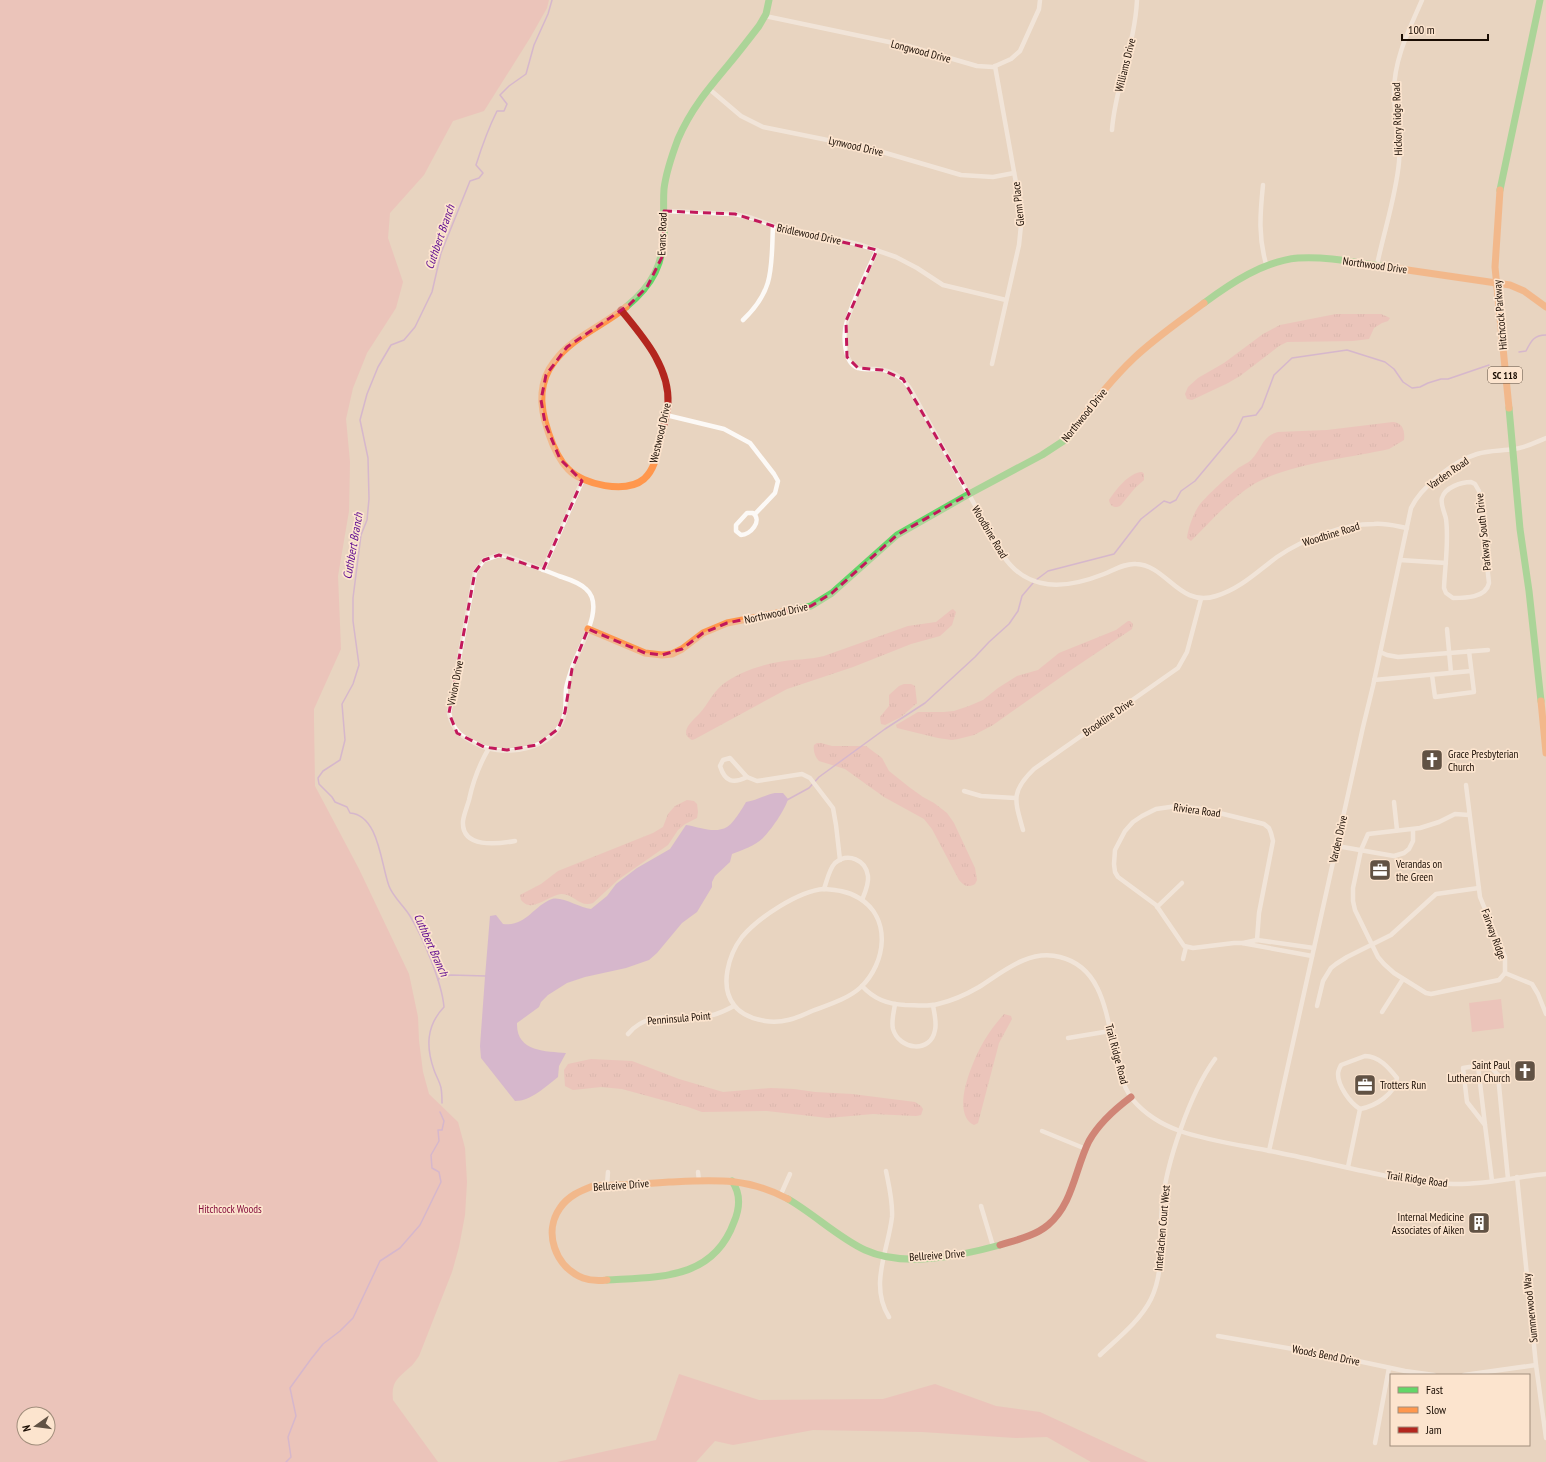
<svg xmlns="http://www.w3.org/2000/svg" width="1546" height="1462" viewBox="0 0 1546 1462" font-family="'PT Sans Narrow',sans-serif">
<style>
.grass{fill:url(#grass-tufts)}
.green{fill:#f0b1b4;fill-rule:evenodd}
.water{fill:#c195db}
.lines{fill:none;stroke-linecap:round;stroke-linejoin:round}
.stream{stroke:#c195db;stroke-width:1.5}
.street{stroke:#fcf9f6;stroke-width:4.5}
.fast{stroke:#63d668;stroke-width:7}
.slow{stroke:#ff974d;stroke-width:7}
.jam{stroke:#b3261e;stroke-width:7}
.marked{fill:none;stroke:#c2185b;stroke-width:3;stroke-dasharray:8 5;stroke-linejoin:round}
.labels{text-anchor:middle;stroke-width:3.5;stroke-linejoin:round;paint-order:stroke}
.shield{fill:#fce4ce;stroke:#5d4d3f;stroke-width:1}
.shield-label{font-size:10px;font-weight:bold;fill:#190c02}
.street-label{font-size:11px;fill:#190c02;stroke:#fce4ce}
.poi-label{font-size:11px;fill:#190c02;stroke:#fce4ce;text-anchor:start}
.park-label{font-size:11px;fill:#860f3e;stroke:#fce4ce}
.water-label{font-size:12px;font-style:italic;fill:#5c0790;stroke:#fce4ce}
</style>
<defs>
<pattern id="grass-tufts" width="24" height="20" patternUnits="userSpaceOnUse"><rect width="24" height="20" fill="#f0b1b4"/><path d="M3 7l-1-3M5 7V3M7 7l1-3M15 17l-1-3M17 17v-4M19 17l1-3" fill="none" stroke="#cd9799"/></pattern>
</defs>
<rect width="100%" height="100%" fill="#e8d4c0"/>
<g class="grass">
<polygon points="1336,314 1381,314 1390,318 1388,321 1382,323 1374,328 1369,339 1353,341 1287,342 1279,346 1240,376 1228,383 1192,400 1187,399 1185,394 1188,387 1198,378 1224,363 1263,334 1280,325"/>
<path d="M1393 422C1403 423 1405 431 1404 440L1389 449C1349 458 1288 464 1254 484 1230 499 1211 521 1191 541L1187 538C1188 529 1193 515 1198 507 1205 497 1226 478 1236 470 1240 466 1247 464 1251 460 1262 449 1262 436 1278 432L1327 430Z"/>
<path d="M1142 472 1144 474V480L1135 488 1121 505C1116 509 1110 507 1109 500 1116 490 1128 473 1142 472Z"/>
<path d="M953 609 956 612 952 625 940 636 911 644 853 667 787 689 695 739 692 740C680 734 689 724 695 718 706 709 711 694 722 685 737 673 760 665 779 662 794 659 809 660 824 656L908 626 936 622 951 610Z"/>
<polygon points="1128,621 1130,621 1133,624 1132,629 1068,672 993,725 974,735 958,739 952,740 938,738 897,728 896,725 918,712 944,712 954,711 969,706 983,700 998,688 1017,676 1038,670 1059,653 1116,630"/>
<polygon points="904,684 911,684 915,686 917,703 901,717 885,725 881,724 880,717 889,706 889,695 899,686"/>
<path d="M817 743H821L832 746H866L882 758 889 771 909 787 923 797 934 803 947 813 954 823 975 868 977 880 975 884C968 888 964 886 959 880L932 829 924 819 884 797 845 769 819 761C815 757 813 751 814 745Z"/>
<path d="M687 800 694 801 697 804 698 812 697 818 685 824 678 830 668 845 619 879 593 903C580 908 573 893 561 894 551 895 537 907 529 905 526 905 523 902 521 900L520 895 541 884 558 871 653 833 663 827 668 814 675 806Z"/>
<path d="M1004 1014 1011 1016 1012 1019 999 1043 978 1123 974 1125C949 1113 974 1058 984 1041 990 1031 997 1022 1004 1014Z"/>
<polygon points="591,1059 632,1061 679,1079 723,1092 771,1088 794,1089 815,1092 852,1094 915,1102 921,1106 923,1109 921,1115 916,1116 873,1114 828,1118 767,1111 702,1112 688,1107 622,1089 601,1087 573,1090 565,1086 564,1070 568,1064"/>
</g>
<g class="green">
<path d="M0 0H549L547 8 530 38 484 111 453 121 424 175 390 213 388 238 403 282 396 308 367 353 353 388 346 419 350 462 349 511 338 576 341 649 314 709V722L315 786 359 869 409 974 418 1017 419 1041 423 1072 429 1094 458 1122 465 1148 467 1182 465 1215 459 1247 452 1272 419 1356C416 1360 413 1365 409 1368 397 1379 391 1382 393 1400L438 1462H0ZM24 1414H48V1438H24Z"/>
<polygon points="1501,999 1504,1028 1472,1032 1469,1003"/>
<polygon points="679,1374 759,1400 883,1399 935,1384 996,1406 1040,1412 1148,1462 1091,1462 1047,1437 1016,1438 922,1432 813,1430 733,1445 715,1441 696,1462 557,1462 656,1440"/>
</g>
<path class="water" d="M775 793H783L788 799C785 810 771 830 763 838 755 846 742 850 732 854L730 862 715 876 712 882V887L697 912 682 923 657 953 649 960 626 968 585 977 567 983 548 995 541 1002 539 1007 517 1023C516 1052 546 1051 566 1053L559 1066 558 1077C545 1087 531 1101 515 1101L481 1058 480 1046 485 977 490 916 496 915 503 924C526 927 533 906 552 899 562 896 580 908 591 909L607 896 616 884 637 868 670 849 686 825C699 827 715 834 727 827 733 824 742 809 746 802 756 801 764 795 775 793Z"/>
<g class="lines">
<g class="stream">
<path d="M1519 352 1526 351C1531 341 1534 335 1546 335"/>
<polyline points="1036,580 1048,571 1114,554 1141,519 1164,501 1170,503 1176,500 1181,491 1195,481 1236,432 1243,417 1256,415 1262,407 1274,375 1292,358 1347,350 1385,362 1394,369 1403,382 1412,388 1420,387 1428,383 1441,379 1448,379 1489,365"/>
<polyline points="787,800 809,788 819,777 885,729 925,703 975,657 989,642 1009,624 1018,611 1022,596 1033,583"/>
<polyline points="438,980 440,977 451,975 486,976"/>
<path d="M442 1103C442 1098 442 1093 441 1088 440 1082 436 1076 434 1070 426 1047 426 1026 444 1007 442 983 423 937 410 916 404 906 393 897 389 886 381 865 379 815 350 813L347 807 335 802 332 797 319 784 318 778 323 771 340 760 345 740 342 704 353 684 359 665 353 621V598L361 535 367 520 369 499 368 458 360 420 367 394 378 367 391 345 404 340 415 327 432 292 441 253 470 181 479 178 483 173 476 165C482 146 488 129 497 111H504L507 104 500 95 509 86 526 74 534 45 548 14 552 0"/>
<polyline points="286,1462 291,1457 288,1437 296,1416 290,1388 311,1359 323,1344 340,1331 353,1318 380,1261 400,1248 420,1225 441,1182 439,1172 432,1168 431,1155 439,1141 438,1130 442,1130 444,1121 440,1112"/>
</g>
<g class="street">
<polyline points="765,16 908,46 977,66 993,67 1011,59 1020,51 1039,9 1040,0"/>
<polyline points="708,88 741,116 763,127 872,149 961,175 993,177 1014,173"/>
<path d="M1112 130C1115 86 1135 45 1137 0"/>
<path d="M1263 185C1260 214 1258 239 1267 267"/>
<polyline points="664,211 735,214 752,218 780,228 833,238 861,245 896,257 917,268 943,285 1006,300"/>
<path d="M877 250C867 272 854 298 847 321 843 333 843 363 858 368 863 370 870 369 876 369 892 370 903 377 911 390L1002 554C1027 593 1066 589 1104 574 1114 570 1125 563 1136 564 1167 565 1179 608 1216 596 1240 589 1258 571 1277 557 1303 539 1343 524 1374 524 1385 523 1396 526 1407 528"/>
<path d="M1377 265C1384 231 1396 196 1399 162 1401 138 1394 115 1394 92 1394 59 1409 30 1422 0"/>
<path d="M743 320C775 290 771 267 773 226"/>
<polyline points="992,364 1019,245 1021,225 1020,205 995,66"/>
<polyline points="666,415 724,429 750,443 774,474 778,481 775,493 755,514"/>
<path d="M1471 482 1475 484 1479 491 1489 583C1486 598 1465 598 1453 598L1446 593 1444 588C1445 565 1449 541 1446 519 1445 513 1440 504 1442 498 1445 487 1462 482 1471 482Z"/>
<path d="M747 513H753C763 521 750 535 741 535L736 531V525Z"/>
<path d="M499 555 507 556C524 563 542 569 559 576 568 579 579 582 586 589 607 607 577 650 571 671 569 677 567 683 566 689 565 699 567 709 563 719 552 749 508 757 481 746 464 738 453 733 449 713L475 572 484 560Z"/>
<polyline points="1400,560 1446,563"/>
<polyline points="543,570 583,479"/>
<polyline points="1447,629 1451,673"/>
<polyline points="1380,652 1387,655 1398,657 1488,650"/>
<polyline points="1432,675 1435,697 1474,692 1469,651"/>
<polyline points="1374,680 1471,671"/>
<path d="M489 748C479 765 473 781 469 800 467 807 464 814 463 821 461 849 498 844 515 841"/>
<path d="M730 758 747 777C733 784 725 782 720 766L723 760Z"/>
<polyline points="747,777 757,781 802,774 810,778 833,808 836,825 840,860"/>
<polyline points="1466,785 1480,897 1505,957 1505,973 1499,980 1431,994 1426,993 1394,973 1384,964 1378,957 1355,910 1353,901 1353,888 1361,850 1368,834 1420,828 1439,822 1455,814 1469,815"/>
<polyline points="964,791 981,796 1015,798"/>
<polyline points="1394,802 1397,830"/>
<path d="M1023 830C1015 801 1010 792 1034 769L1178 668 1187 652 1201 599"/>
<polyline points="1337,846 1394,856 1404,853 1409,849 1413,841 1413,830"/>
<path d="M824 889C836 890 848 891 859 898 892 918 886 963 861 987 848 999 828 1005 812 1011 797 1018 782 1024 765 1021 754 1019 741 1015 734 1005 719 986 729 954 742 937 758 918 798 891 824 889Z"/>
<path d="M824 889C827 881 829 869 835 863 848 852 866 860 868 876 869 884 865 893 862 900"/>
<polyline points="1157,907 1182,883"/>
<polyline points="1257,940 1259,913 1273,841 1271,833 1269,828 1264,824 1203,809 1177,806 1156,809 1142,816 1133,822 1125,831 1115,850 1114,864 1115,872 1118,877 1156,905 1184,946 1193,948 1234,943 1242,943 1312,956"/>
<polyline points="1243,943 1257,940 1314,948"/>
<polyline points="1183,959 1186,947"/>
<polyline points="1505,973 1532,984 1538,994 1546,1014"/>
<path d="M862 986C874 999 887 1004 905 1005 916 1005 927 1007 938 1004 951 1001 967 994 979 987 1004 971 1029 949 1060 957 1121 972 1102 1060 1133 1100 1145 1114 1163 1125 1180 1131 1212 1142 1247 1146 1280 1153 1337 1164 1395 1182 1453 1184 1484 1185 1515 1177 1546 1174"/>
<path d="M895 1004C894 1012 891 1021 893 1029 899 1050 931 1054 935 1030 937 1022 934 1013 933 1005"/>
<polyline points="1317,1006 1323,981 1331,968 1336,964 1347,957 1391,935 1436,894 1479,888"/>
<polyline points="1382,1012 1403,979"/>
<path d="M628 1034C647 1011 672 1019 698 1018 711 1017 723 1012 734 1006"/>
<polyline points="1068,1038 1110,1031"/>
<path d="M1365 1056C1379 1056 1389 1068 1397 1078 1395 1094 1376 1106 1360 1109 1350 1103 1338 1086 1338 1074 1338 1071 1340 1067 1341 1065Z"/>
<polyline points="1478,1066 1485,1125"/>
<polyline points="1042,1131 1086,1149"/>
<path d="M1269 1151 1363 727 1373 686 1411 508C1421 487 1454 461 1477 454 1489 450 1501 451 1514 449 1525 448 1536 442 1546 438"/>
<polyline points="1348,1167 1360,1109"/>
<path d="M886 1171C889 1186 893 1202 892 1217 888 1251 869 1285 889 1317"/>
<polyline points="698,1172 699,1181"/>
<polyline points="1517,1177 1536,1365 1546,1438"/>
<polyline points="1492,1181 1485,1125 1467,1102 1463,1068 1488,1064 1498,1075 1508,1179"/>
<polyline points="607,1185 608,1172"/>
<polyline points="781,1194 790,1174"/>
<polyline points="981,1206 993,1246"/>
<polyline points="1218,1336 1339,1357 1405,1371 1434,1375"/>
<path d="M1100 1355C1118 1338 1140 1321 1151 1299 1165 1270 1159 1237 1162 1206 1166 1163 1190 1093 1215 1059"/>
<polyline points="1464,1375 1536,1365"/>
<polyline points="1375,1443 1389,1368"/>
</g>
<g class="fast">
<polyline points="1500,190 1540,0"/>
<path d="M1204 303C1231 283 1264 261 1298 258 1328 256 1358 263 1387 267"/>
<path d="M626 307C653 285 664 263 664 229 664 215 663 202 664 189 666 172 672 155 678 139 691 109 708 89 729 64 739 52 749 39 759 26L766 14 769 0"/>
<polyline points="1509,408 1520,529 1529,591 1541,701"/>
<polyline points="798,609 811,606 832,593 897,535 969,494 1042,455 1068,438 1074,429"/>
<path d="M788 1199C814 1214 839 1238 865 1250 904 1268 960 1256 1000 1245"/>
<path d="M607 1280C659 1277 713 1280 734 1222 740 1208 741 1194 732 1181"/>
</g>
<g class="slow">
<polyline points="1500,190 1495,267 1509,408"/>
<polyline points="1387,267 1510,285 1524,291 1546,307"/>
<path d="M626 307C603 326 572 337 554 362 547 371 543 382 542 393 540 414 553 454 568 469 583 485 626 494 644 479 654 470 657 456 659 443"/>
<path d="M1074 429C1092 404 1111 380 1134 358 1155 338 1180 321 1204 303"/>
<polyline points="588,629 645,653 662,655 672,654 682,649 703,633 727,623 798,609"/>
<polyline points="1541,701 1546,753"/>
<path d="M607 1280C599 1281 591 1281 583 1278 555 1267 543 1232 560 1208 568 1196 580 1191 593 1186 618 1185 644 1184 669 1182 714 1180 747 1177 788 1199"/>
</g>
<g class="jam">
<path d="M621 310C643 337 670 367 668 404 667 417 662 430 659 443"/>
<path d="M1000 1245C1016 1240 1035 1236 1048 1225 1073 1204 1075 1169 1089 1141 1099 1123 1115 1109 1131 1097"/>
</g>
</g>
<path d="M0 0H1546V1462H0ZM664 211 735 214 773 226 877 250 846 321 847 357 858 368 882 370 903 379 969 494 897 535 832 593 811 606 727 623 703 633 682 649 662 655 645 653 588 629 572 669 565 712 558 729 537 745 507 750 484 747 457 733 449 713 475 572 484 560 499 555 543 570 582 481 560 459 545 423 541 400 546 375 567 347 629 305 647 287 663 255Z" fill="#e8d4c0" fill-opacity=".55" fill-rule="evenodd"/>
<path class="marked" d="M664 211 735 214 773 226 877 250 846 321 847 357 858 368 882 370 903 379 969 494 897 535 832 593 811 606 727 623 703 633 682 649 662 655 645 653 588 629 572 669 565 712 558 729 537 745 507 750 484 747 457 733 449 713 475 572 484 560 499 555 543 570 582 481 560 459 545 423 541 400 546 375 567 347 629 305 647 287 663 255Z"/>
<defs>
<g id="church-square" transform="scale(1.15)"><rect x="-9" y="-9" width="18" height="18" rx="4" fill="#615244" stroke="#fce4ce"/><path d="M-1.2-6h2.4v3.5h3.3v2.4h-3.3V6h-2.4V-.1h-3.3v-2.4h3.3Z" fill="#fff"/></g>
<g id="office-square" transform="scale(1.15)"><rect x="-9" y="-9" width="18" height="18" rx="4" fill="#615244" stroke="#fce4ce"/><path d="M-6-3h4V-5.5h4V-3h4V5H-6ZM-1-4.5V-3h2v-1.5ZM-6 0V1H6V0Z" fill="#fff"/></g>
<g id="building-square" transform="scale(1.15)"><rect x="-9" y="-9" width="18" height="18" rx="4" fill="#615244" stroke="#fce4ce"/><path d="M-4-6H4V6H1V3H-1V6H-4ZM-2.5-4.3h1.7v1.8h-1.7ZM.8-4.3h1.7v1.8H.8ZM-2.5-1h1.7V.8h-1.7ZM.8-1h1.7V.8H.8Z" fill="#fff"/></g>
</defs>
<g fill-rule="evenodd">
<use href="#church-square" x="1432" y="760"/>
<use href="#office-square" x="1380" y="870"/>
<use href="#church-square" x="1525" y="1071"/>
<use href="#office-square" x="1365" y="1085"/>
<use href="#building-square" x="1479" y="1223"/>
</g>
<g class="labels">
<rect class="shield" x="1488" y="367" width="34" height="16" rx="3"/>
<g class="shield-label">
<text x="1505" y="379">SC 118</text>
</g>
<g class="street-label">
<text transform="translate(921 51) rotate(15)" y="4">Longwood Drive</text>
<text transform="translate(1125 65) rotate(-76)" y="4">Williams Drive</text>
<text transform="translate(1397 119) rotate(-92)" y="4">Hickory Ridge Road</text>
<text transform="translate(856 146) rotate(13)" y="4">Lynwood Drive</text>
<text transform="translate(1018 204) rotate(-96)" y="4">Glenn Place</text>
<text transform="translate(662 234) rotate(-88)" y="4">Evans Road</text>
<text transform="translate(809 234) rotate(12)" y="4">Bridlewood Drive</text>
<text transform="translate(1375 265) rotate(8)" y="4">Northwood Drive</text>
<text transform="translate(1500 315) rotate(-95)" y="4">Hitchcock Parkway</text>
<text transform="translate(1084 415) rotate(-51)" y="4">Northwood Drive</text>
<text transform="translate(660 433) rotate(-77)" y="4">Westwood Drive</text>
<text transform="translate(1448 473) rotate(-35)" y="4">Varden Road</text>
<text transform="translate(990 532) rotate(59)" y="4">Woodbine Road</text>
<text transform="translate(1483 532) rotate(-96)" y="4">Parkway South Drive</text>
<text transform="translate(1331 534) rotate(-17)" y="4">Woodbine Road</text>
<text transform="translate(776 613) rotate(-12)" y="4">Northwood Drive</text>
<text transform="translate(455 683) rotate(-79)" y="4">Vivion Drive</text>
<text transform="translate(1108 717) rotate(-34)" y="4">Brookline Drive</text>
<text transform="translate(1197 810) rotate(8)" y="4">Riviera Road</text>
<text transform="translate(1338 839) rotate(-77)" y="4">Varden Drive</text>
<text transform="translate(1494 934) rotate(70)" y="4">Fairway Ridge</text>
<text transform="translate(679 1018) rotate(-5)" y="4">Penninsula Point</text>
<text transform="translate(1117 1054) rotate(75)" y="4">Trail Ridge Road</text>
<text transform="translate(1417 1179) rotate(8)" y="4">Trail Ridge Road</text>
<text transform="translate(621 1185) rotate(-4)" y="4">Bellreive Drive</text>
<text transform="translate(1162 1228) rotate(-85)" y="4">Interlachen Court West</text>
<text transform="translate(937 1255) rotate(-4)" y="4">Bellreive Drive</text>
<text transform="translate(1530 1308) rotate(-96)" y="4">Summerwood Way</text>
<text transform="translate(1326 1355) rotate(11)" y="4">Woods Bend Drive</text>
</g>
<g class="poi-label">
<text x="1448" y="758">Grace Presbyterian<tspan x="1448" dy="13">Church</tspan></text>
<text x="1396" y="868">Verandas on<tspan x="1396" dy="13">the Green</tspan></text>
<text x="1510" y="1069" text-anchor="end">Saint Paul<tspan x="1510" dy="13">Lutheran Church</tspan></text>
<text x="1380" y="1089">Trotters Run</text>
<text x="1464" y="1221" text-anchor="end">Internal Medicine<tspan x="1464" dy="13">Associates of Aiken</tspan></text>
</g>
<g class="park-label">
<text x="230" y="1213">Hitchcock Woods</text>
</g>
<g class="water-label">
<text transform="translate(440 237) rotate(-71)" y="4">Cuthbert Branch</text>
<text transform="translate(353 546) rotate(-80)" y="4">Cuthbert Branch</text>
<text transform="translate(431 945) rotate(66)" y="4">Cuthbert Branch</text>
</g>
</g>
<rect x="1390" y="1374" width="140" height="72" fill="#fce4ce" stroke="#a18e7c"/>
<rect x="1398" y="1387" width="20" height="6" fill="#63d668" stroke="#a18e7c"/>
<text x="1426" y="1394" font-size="12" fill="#190c02">Fast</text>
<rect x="1398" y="1407" width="20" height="6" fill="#ff974d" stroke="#a18e7c"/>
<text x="1426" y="1414" font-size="12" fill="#190c02">Slow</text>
<rect x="1398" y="1427" width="20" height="6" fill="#b3261e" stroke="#a18e7c"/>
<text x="1426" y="1434" font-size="12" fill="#190c02">Jam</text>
<g transform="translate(36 1426) rotate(256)"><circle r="19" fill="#fce4ce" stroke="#a18e7c"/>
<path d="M0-3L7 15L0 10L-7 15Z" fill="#615244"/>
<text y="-6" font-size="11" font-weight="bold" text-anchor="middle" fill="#190c02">N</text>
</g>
<path d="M1402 34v6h86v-6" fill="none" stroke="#190c02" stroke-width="2"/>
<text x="1408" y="34" font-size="12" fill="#190c02" stroke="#fce4ce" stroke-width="3" paint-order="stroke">100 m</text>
</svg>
